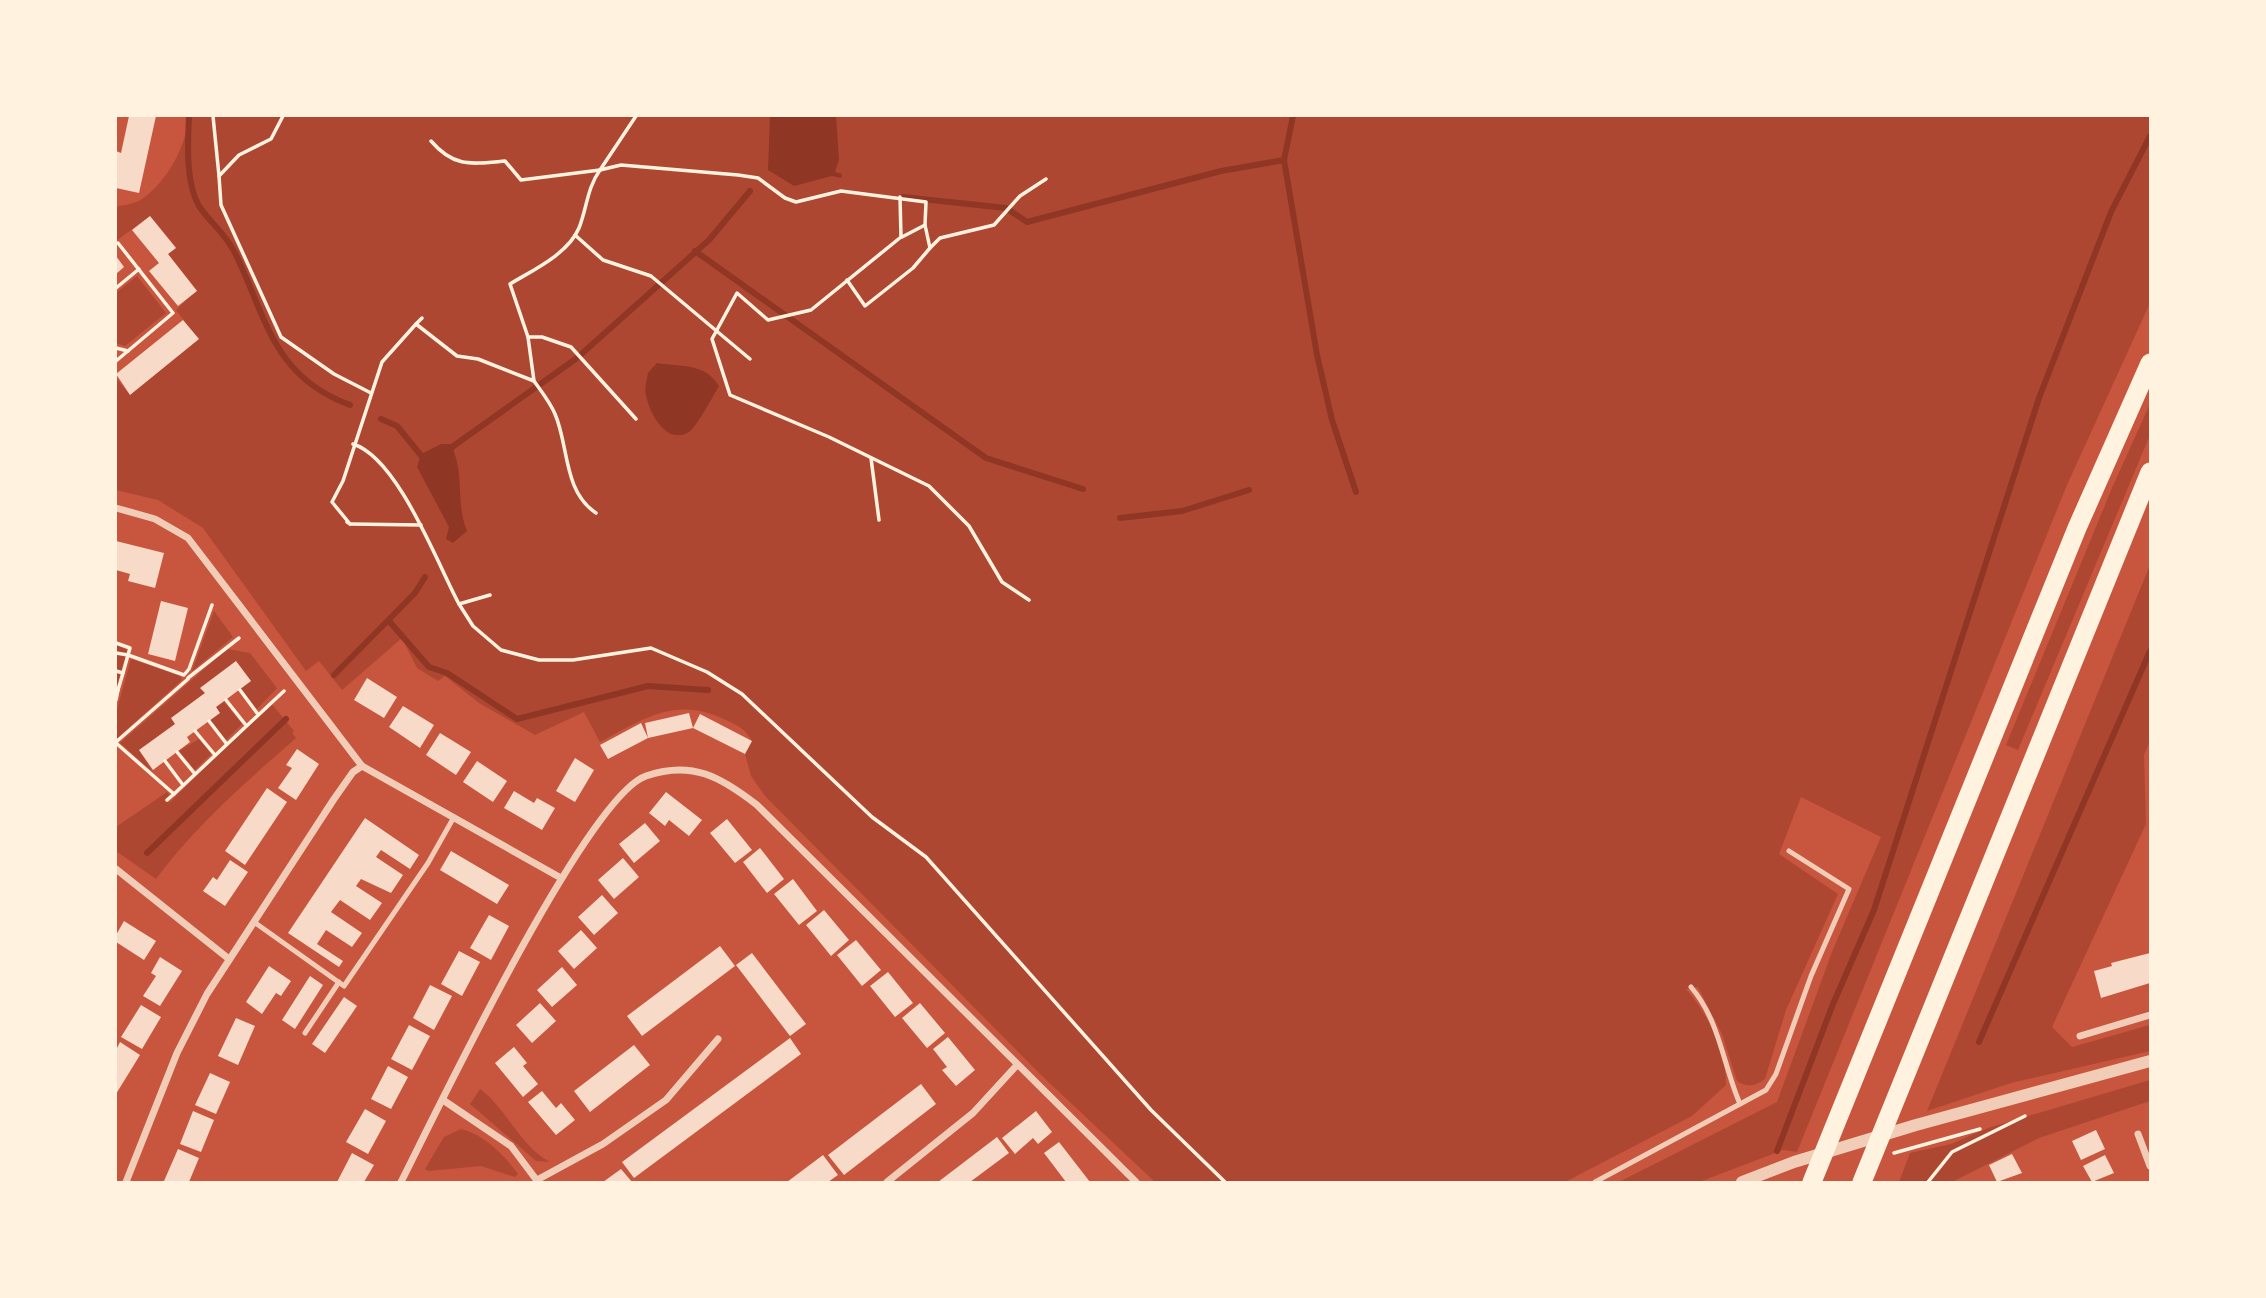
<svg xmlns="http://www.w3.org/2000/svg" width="2266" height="1298" viewBox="0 0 2266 1298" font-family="'Fira Sans Condensed',sans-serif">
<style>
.green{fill:#ae4732}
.water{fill:#8f3625}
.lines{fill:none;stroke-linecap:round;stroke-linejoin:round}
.stream{stroke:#8f3625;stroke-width:6}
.building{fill:#f7dbc8}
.path{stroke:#fff3e0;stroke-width:3.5}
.service{stroke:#f1ccb7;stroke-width:5}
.minor{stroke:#f1ccb7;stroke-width:7}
.tertiary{stroke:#f1ccb7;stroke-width:12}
.motorway{stroke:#fff3e0;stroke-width:19}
</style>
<rect width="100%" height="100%" fill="#c8553d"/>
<g class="green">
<path d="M189 116H2150V303L2067 485 1797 1152 1783 1150 1699 1182H1619L1777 1102 1832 952 1881 837 1801 797 1779 854 1838 894 1786 1010 1765 1079C1755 1086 1747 1088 1737 1081L1722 1034 1698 987 1686 989C1708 1014 1726 1051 1726 1085L1692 1116 1565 1182H1155L1040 1074 765 796 751 776 745 754 752 741C745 729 740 727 728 721 677 695 645 718 600 742L584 712 535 735 479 703 445 676 438 681 417 668 402 638 342 690 319 661 306 671 203 528 158 500 116 490V378L130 395 198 339 176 310 197 290 168 254 176 247 150 216 116 241V207C123 205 135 204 142 199 168 181 186 146 189 116Z"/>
<polygon points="137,276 166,313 125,346 116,343 116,293"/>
<polygon points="2150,404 2150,435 2018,750 2006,745 2112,488"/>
<polygon points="2150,565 2150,741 2144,755 2146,824 2052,1027 2072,1047 2150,1025 2150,1051 2011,1083 1927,1111"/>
<polygon points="214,611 233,637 192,671"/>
<polygon points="116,644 127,650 116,690"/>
<polygon points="227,649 250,653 277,688 257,709 241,689 251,681 236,661 201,687 205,693 171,718 175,724 139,750 152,771 120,743"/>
<polygon points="131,659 180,676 182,680 116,739 116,713"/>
<polygon points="224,702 242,724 226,740 210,720 220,713 216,707"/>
<path d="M271 703 294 731 292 733 296 738C246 782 195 826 156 879L116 851V827L167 792 169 795 165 800 169 803Z"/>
<polygon points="199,739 211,754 195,770 179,751"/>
<polygon points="2150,1080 2150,1101 2039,1138 1952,1182 1899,1182 1910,1153 1951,1144 1988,1128"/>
<path d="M480 1089C507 1109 520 1146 550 1162L536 1161 470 1104Z"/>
<path d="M461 1129C485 1135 504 1155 518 1174L515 1177 481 1166 428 1171 425 1169 444 1137Z"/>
</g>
<g class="water">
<polygon points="770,116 836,116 839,160 835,172 842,174 841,178 832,176 794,186 768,170"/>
<path d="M657 363C683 367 705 363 719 386 713 396 698 425 689 432 667 446 649 413 646 395 644 389 647 380 648 373Z"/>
<path d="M441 444H450C466 471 455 503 467 531L453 543 446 539 449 527 417 467 421 454Z"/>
</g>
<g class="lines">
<g class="stream">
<path d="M189 116C188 142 185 182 199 206 210 223 224 231 235 253 267 318 272 376 350 405"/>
<polyline points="1284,160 1317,355 1332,420 1356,492"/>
<polyline points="903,197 1006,208 1027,222 1221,171 1284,160 1293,116"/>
<polyline points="695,251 986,458 1083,489"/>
<polyline points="381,419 397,426 424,459"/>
<polyline points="450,452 452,447 577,358 709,240 750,191"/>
<polyline points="1120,518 1182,511 1249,490"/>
<polyline points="389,621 429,667 447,673 517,719 648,686 708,690"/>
<polyline points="334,675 415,593 425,577"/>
<polyline points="147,853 286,719"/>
<polyline points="1979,1042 2150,651"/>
<polyline points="1777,1151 1833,1004 1874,910 2039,398 2111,212 2150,136"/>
</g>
</g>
<g class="building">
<polygon points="129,116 156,116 139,193 116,188 116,151 121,153"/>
<polygon points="150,216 176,248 168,254 197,291 178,306 149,271 159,263 132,230"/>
<polygon points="116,256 124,267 116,274"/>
<polygon points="183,320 199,339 130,395 116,374"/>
<polygon points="116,541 164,553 155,588 128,581 130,574 116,570"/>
<polygon points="161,601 188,608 175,661 148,654"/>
<polygon points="236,661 251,681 216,707 220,713 187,737 190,742 153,770 139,750 175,724 171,718 205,693 200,688"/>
<polygon points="367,678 397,697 384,718 354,700"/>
<polygon points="403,706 434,725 420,748 389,727"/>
<polygon points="689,713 693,728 700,714 752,741 745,754 693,728 648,738 608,759 600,745 641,723 648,738 645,723"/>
<polygon points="440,733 471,752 456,775 426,755"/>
<polygon points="297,749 319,764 296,800 278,788 292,768 286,765"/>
<polygon points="575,758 594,770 575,802 556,791"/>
<polygon points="477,761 507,781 493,802 463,782"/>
<polygon points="267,788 287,802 245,865 225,851"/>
<polygon points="514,791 534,803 537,798 555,808 542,830 504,808"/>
<polygon points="666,792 702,820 689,836 669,820 665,826 649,813"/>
<polygon points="365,818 419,855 410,869 381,850 376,857 403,875 391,893 361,879 356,886 382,903 370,920 340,900 331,912 362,933 352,947 326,930 317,944 343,961 339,967 288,933"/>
<polygon points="727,819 752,850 735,863 710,833"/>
<polygon points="645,823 660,841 634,863 619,844"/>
<polygon points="760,848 784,879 767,893 743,862"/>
<polygon points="451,851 509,885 497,904 440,870"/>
<polygon points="623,858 639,877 614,899 598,880"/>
<polygon points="230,860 248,872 225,906 203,891 213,877 217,880"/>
<polygon points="793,879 817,911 799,925 774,894"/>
<polygon points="602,895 618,913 594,935 578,917"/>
<polygon points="824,910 849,940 831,956 806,925"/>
<polygon points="489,915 509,926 491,960 470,948"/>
<polygon points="124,921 156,941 144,960 116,942 116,935"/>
<polygon points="581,930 597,948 574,969 558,951"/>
<polygon points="856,940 881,970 862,986 837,955"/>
<polygon points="720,946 735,966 642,1036 627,1016"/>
<polygon points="459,951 480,962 462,996 441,984"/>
<polygon points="752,953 806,1024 790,1036 736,965"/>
<polygon points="2150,953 2150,983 2101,998 2094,971 2112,966 2111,963"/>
<polygon points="160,957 182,971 160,1006 143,996 156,976 151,973"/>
<polygon points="269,966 291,981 281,996 276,993 262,1014 246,1002"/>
<polygon points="562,967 577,985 552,1007 537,990"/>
<polygon points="888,972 913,1003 895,1017 870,986"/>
<polygon points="310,976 323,985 295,1029 282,1020"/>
<polygon points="430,985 452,996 434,1030 413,1018"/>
<polygon points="344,997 357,1006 325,1053 312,1044"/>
<polygon points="540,1003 556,1021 532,1043 516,1025"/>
<polygon points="920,1003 945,1033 927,1048 902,1018"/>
<polygon points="141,1005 161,1017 142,1049 121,1037"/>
<polygon points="236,1018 255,1026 238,1065 218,1056"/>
<polygon points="409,1025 430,1036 412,1070 391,1059"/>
<polygon points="948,1037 975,1070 956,1086 942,1070 947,1067 933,1049"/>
<polygon points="790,1038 801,1054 634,1178 622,1162"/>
<polygon points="120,1042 140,1055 116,1094 116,1050"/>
<polygon points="634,1045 650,1065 590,1112 574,1091"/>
<polygon points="514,1047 527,1063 523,1066 538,1084 523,1097 495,1063"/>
<polygon points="388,1066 408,1077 391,1109 371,1099"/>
<polygon points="210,1073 230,1082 216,1114 195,1105"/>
<polygon points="921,1084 936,1104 844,1175 828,1155"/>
<polygon points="542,1091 556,1108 561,1103 575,1120 556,1135 528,1102"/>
<polygon points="365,1109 386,1121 368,1154 346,1142"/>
<polygon points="193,1111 214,1120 201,1152 180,1144"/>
<polygon points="1036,1111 1052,1132 1038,1144 1033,1138 1015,1154 1002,1138"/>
<polygon points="2096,1130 2105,1149 2081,1160 2072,1141"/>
<polygon points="997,1137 1009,1153 970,1182 938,1182"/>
<polygon points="1059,1142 1090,1182 1066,1182 1044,1153"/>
<polygon points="178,1149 199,1158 189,1182 166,1182 164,1181"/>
<polygon points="352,1153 374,1165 364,1182 337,1182"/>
<polygon points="2012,1154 2022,1173 1997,1182 1989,1165"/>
<polygon points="823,1155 838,1175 828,1182 787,1182"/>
<polygon points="2105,1155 2114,1173 2092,1182 2083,1166"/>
<polygon points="621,1169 632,1182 603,1182"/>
</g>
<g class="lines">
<g class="path">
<polyline points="213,116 219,176 239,155 271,139 283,116"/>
<path d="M431 141C454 168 472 164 505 161L521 180 600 170C587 188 587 208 579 228 568 254 533 270 510 284L528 337"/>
<polyline points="600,170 621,165 738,175 758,178 785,198 796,202 841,191 926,202 925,225 930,248 913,268 865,306 847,280"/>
<polyline points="600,170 636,116"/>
<polyline points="219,176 221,205 281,337 334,374 371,393"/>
<polyline points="900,197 901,237 811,310 768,320 737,293 712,339 730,395 829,437 929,486 969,526 1002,582 1029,600"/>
<polyline points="575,235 603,260 651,276 750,359"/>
<polyline points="902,237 925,225"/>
<polyline points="930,248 940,238 994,225 1020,196 1046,179"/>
<polyline points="116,288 139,269"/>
<polyline points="416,324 422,318"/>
<polyline points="116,348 128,351"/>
<polyline points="116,361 173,313 118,243"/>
<path d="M534 381C541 391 550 402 555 414 569 446 563 491 596 513"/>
<path d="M353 444C398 458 437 563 459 604L490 595"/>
<polyline points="871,458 879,520"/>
<polyline points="347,522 350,524 332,502 343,481 382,362 416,324 457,356 478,359 534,381 528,337 542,337 571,347 636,419"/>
<polyline points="350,524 421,525"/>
<polyline points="459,604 473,626 501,650 539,660 573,660 651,648 707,672 742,694 872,817 926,857 1151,1110 1225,1182"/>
<polyline points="116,643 130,648 128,655 184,675 189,669 212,605"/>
<polyline points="116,653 128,655 123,673 116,671"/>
<polyline points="188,678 239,638"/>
<polyline points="116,690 118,690 123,673"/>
<polyline points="240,690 257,713"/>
<polyline points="116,700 118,690"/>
<polyline points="226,700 245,724"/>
<polyline points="209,721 226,743"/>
<polyline points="195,731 215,755"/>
<polyline points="116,742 188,679"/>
<polyline points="116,743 174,794 167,800"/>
<polyline points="177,752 195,774"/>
<polyline points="165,761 183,785"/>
<polyline points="174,794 284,691"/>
<polyline points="1894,1153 1980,1129"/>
<polyline points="1928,1182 1952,1152 2025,1116"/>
</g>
<g class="service">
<polyline points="254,922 344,986 428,863 454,817"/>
<path d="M1691 987C1720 1021 1723 1065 1740 1104L1766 1090 1776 1074 1811 976 1849 889 1789 851"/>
<polyline points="305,1033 339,982"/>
<polyline points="1595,1182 1740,1104"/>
</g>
<g class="minor">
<polyline points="116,508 155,519 188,538 362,766 561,878"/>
<polyline points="116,869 229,959"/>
<polyline points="2080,1036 2150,1015"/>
<polyline points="443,1100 511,1146 538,1182"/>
<polyline points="2138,1134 2150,1166"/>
<polyline points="537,1180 603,1144 666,1100 718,1039"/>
<polyline points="126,1182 177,1053 207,994 334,799 353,772 362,766"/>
<path d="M401 1182C436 1113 587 796 646 776 692 760 721 777 757 805L1136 1182"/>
<polyline points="887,1182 973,1113 1017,1065"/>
</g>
<polyline class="tertiary" points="1742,1182 1794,1162 1916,1125 2150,1061"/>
<g class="motorway">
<polyline points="1812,1182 2077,528 2150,363"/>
<polyline points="1862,1182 2150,472"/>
</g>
</g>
<rect width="2266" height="1298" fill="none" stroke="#fff3e0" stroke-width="234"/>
</svg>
